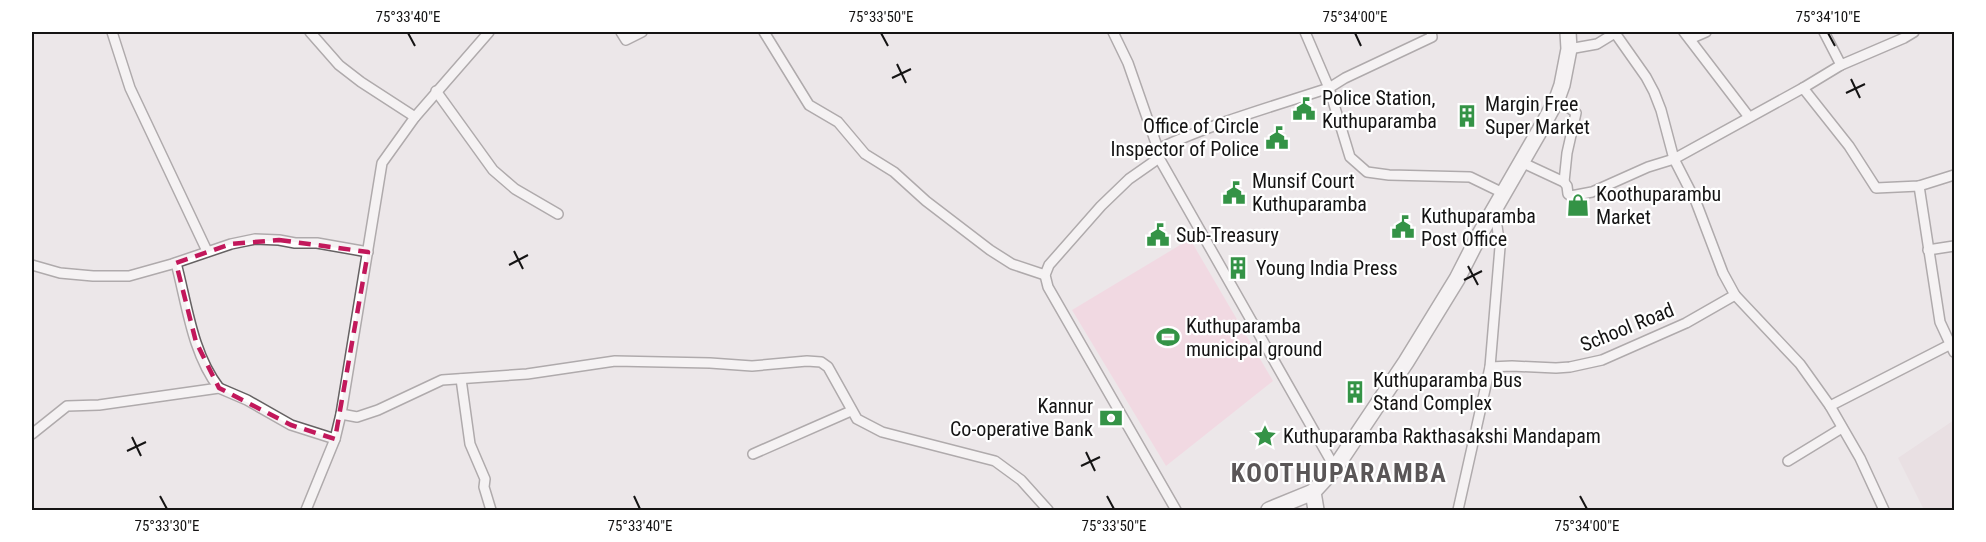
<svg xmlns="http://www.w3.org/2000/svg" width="1986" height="542" viewBox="0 0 1986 542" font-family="'Roboto Condensed',sans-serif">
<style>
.built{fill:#e4d7dc}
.green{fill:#f6c8da}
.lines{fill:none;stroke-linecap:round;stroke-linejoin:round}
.minor-casing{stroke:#656162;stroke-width:12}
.primary-casing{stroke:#656162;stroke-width:18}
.minor{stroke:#fff;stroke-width:9}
.primary{stroke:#fff;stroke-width:15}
.marked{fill:none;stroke:#c2185b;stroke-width:4.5;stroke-dasharray:12 8;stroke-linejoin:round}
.ticks{fill:none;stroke:#151414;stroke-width:2}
.labels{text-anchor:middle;stroke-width:4.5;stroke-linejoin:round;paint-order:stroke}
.poi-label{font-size:20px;fill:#151414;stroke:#fff;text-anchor:start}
.street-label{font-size:20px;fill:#151414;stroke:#fff}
.district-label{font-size:26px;font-weight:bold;letter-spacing:1.5px;fill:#5a5657;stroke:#fff}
.neatline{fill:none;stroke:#151414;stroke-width:2}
.ticks-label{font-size:15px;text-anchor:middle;fill:#151414}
</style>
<rect width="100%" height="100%" fill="#ece7e9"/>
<polygon class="built" points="1954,420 1954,510 1924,510 1898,458"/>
<polygon class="green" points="1190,239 1273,381 1166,466 1072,310"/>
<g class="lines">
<g class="minor-casing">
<g id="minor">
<polyline points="112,32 130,88 207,251"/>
<polyline points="310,32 339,65 361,82 415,117"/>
<polyline points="621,32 626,40 642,32"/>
<polyline points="764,32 809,105 838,122 865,154 894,172 926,201 990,250 1012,264 1045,275"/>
<polyline points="1113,32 1128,63 1158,149 1159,158 1129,179 1101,206 1049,265 1045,275 1048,287 1176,510"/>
<polyline points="1305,32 1329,88 1345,78 1432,37 1431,32"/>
<polyline points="1684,32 1749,117"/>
<polyline points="1824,32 1841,65"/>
<polyline points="1690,39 1706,32"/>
<polyline points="1569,49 1597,44 1615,33 1646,77 1654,92 1661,110 1674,159 1696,202 1723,273 1735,295 1800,364 1830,406 1860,458 1884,510"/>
<polyline points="1803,88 1841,65 1904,38 1914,32"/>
<polyline points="436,91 493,170 515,189 558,214"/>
<polyline points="1557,99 1576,113 1567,153 1564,182"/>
<path d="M1158 149C1213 123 1271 107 1329 88L1350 157 1367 172 1389 175 1470 177 1503 193"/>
<polyline points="1159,158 1335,468"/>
<polyline points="1521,162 1564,182 1567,186 1568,194 1571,196 1592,192 1648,167 1674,159 1803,88 1849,146 1876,188 1919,186 1954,175"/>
<polyline points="1919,186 1940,322 1954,352"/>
<polyline points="1928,250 1954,246"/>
<path d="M176 263C187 304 192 353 219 388"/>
<polyline points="32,265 60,273 93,276 129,276 172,264 231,244 255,239 279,240 295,243 317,243 368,252"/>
<polyline points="1490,367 1512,366 1556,368 1570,367 1602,360 1686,323 1735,295"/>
<polyline points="461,379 470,444 485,479 484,487 491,510"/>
<polyline points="1830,406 1953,343"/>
<polyline points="341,414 357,417 378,410 442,380 527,374 615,361 710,363 752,366 807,361 821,362 828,367 857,419 882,432 995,461 1021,480 1048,510"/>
<polyline points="32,434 67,406 99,405 219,388 247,400 291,425 335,439"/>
<polyline points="753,454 851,411"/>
<polyline points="1788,461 1842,428"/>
<polyline points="306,510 335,439 341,414 382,163 415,117 489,32"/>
<polyline points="1458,510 1490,367 1500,247 1495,212"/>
</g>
</g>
<g class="primary-casing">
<g id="primary">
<polyline points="1269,510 1313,492"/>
<polyline points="1316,510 1313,492 1335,468 1406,362 1457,279 1480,234 1544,123 1557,99 1562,85 1569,49 1568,32"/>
</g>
</g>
<use href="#minor" class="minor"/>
<use href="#primary" class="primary"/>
</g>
<path d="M0 0H1986V542H0ZM279 240 368 252 335 439 291 425 219 388 196 342 176 263 231 244Z" fill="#ece7e9" fill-opacity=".55" fill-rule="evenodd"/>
<path class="marked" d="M279 240 368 252 335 439 291 425 219 388 196 342 176 263 231 244Z"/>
<path class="ticks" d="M408 33 415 46M881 33 888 46M1355 33 1361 46M1828 33 1835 46M897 64 906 83M892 78 911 69M1851 79 1860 98M1846 93 1865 84M514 251 523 269M509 265 528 255M1468 266 1478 285M1464 280 1482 271M132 437 141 456M127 451 146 442M1086 452 1095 471M1081 466 1100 457M160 496 167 509M634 496 640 509M1107 496 1114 509M1580 496 1587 509"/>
<defs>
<g id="civic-bare" transform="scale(1.8)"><path d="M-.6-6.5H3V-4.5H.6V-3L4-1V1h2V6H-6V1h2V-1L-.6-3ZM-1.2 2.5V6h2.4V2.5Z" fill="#349346" stroke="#fff" stroke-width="2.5" paint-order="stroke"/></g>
<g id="building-bare" transform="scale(1.8)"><path d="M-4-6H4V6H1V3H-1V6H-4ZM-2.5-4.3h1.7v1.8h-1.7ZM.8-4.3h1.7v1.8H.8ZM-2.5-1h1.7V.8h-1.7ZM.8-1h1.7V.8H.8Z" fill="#349346" stroke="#fff" stroke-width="2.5" paint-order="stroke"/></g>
<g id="shop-bare" transform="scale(1.8)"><path d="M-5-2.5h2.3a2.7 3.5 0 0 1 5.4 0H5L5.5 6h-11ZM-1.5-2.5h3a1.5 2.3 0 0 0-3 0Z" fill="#349346" stroke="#fff" stroke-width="2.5" paint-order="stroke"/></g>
<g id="stadium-bare" transform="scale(1.8)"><path d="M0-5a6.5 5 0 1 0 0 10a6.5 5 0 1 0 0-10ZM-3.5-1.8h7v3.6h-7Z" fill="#349346" stroke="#fff" stroke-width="2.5" paint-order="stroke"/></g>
<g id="bank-bare" transform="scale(1.8)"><path d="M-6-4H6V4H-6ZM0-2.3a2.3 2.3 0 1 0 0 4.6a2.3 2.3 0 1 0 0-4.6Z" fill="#349346" stroke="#fff" stroke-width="2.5" paint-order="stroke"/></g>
<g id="sight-bare" transform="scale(1.8)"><path d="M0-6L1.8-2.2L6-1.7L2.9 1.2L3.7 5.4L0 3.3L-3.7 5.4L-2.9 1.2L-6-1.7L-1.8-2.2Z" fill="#349346" stroke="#fff" stroke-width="2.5" paint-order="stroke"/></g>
</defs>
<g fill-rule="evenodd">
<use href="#civic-bare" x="1304" y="109"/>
<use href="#building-bare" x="1467" y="116"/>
<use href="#civic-bare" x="1277" y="138"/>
<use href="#civic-bare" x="1234" y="193"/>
<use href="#shop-bare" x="1578" y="205"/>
<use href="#civic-bare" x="1403" y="227"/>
<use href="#civic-bare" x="1158" y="235"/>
<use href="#building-bare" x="1238" y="268"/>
<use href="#stadium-bare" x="1168" y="337"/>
<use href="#building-bare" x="1355" y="392"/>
<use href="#bank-bare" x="1111" y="418"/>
<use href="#sight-bare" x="1265" y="436"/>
</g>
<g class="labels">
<g class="poi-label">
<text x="1322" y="105">Police Station,<tspan x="1322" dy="23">Kuthuparamba</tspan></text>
<text x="1485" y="111">Margin Free<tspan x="1485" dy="23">Super Market</tspan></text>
<text x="1259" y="133" text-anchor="end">Office of Circle<tspan x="1259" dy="23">Inspector of Police</tspan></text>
<text x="1252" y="188">Munsif Court<tspan x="1252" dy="23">Kuthuparamba</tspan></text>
<text x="1596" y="201">Koothuparambu<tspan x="1596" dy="23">Market</tspan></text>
<text x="1421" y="223">Kuthuparamba<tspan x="1421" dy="23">Post Office</tspan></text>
<text x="1176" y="242">Sub-Treasury</text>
<text x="1256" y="275">Young India Press</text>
<text x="1186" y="333">Kuthuparamba<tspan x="1186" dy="23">municipal ground</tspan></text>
<text x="1373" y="387">Kuthuparamba Bus<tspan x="1373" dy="23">Stand Complex</tspan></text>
<text x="1093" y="413" text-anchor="end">Kannur<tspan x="1093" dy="23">Co-operative Bank</tspan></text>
<text x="1283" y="443">Kuthuparamba Rakthasakshi Mandapam</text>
</g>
<g class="street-label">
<text transform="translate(1627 327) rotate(-22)" y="7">School Road</text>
</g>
<g class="district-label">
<text x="1339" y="482">KOOTHUPARAMBA</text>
</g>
</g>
<rect width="1986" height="542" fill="none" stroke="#ffffff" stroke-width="66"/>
<rect x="33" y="33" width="1920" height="476" class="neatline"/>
<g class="ticks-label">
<text x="408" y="22">75°33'40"E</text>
<text x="881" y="22">75°33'50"E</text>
<text x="1355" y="22">75°34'00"E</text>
<text x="1828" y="22">75°34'10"E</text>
<text x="167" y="531">75°33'30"E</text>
<text x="640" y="531">75°33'40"E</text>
<text x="1114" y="531">75°33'50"E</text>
<text x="1587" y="531">75°34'00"E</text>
</g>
</svg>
